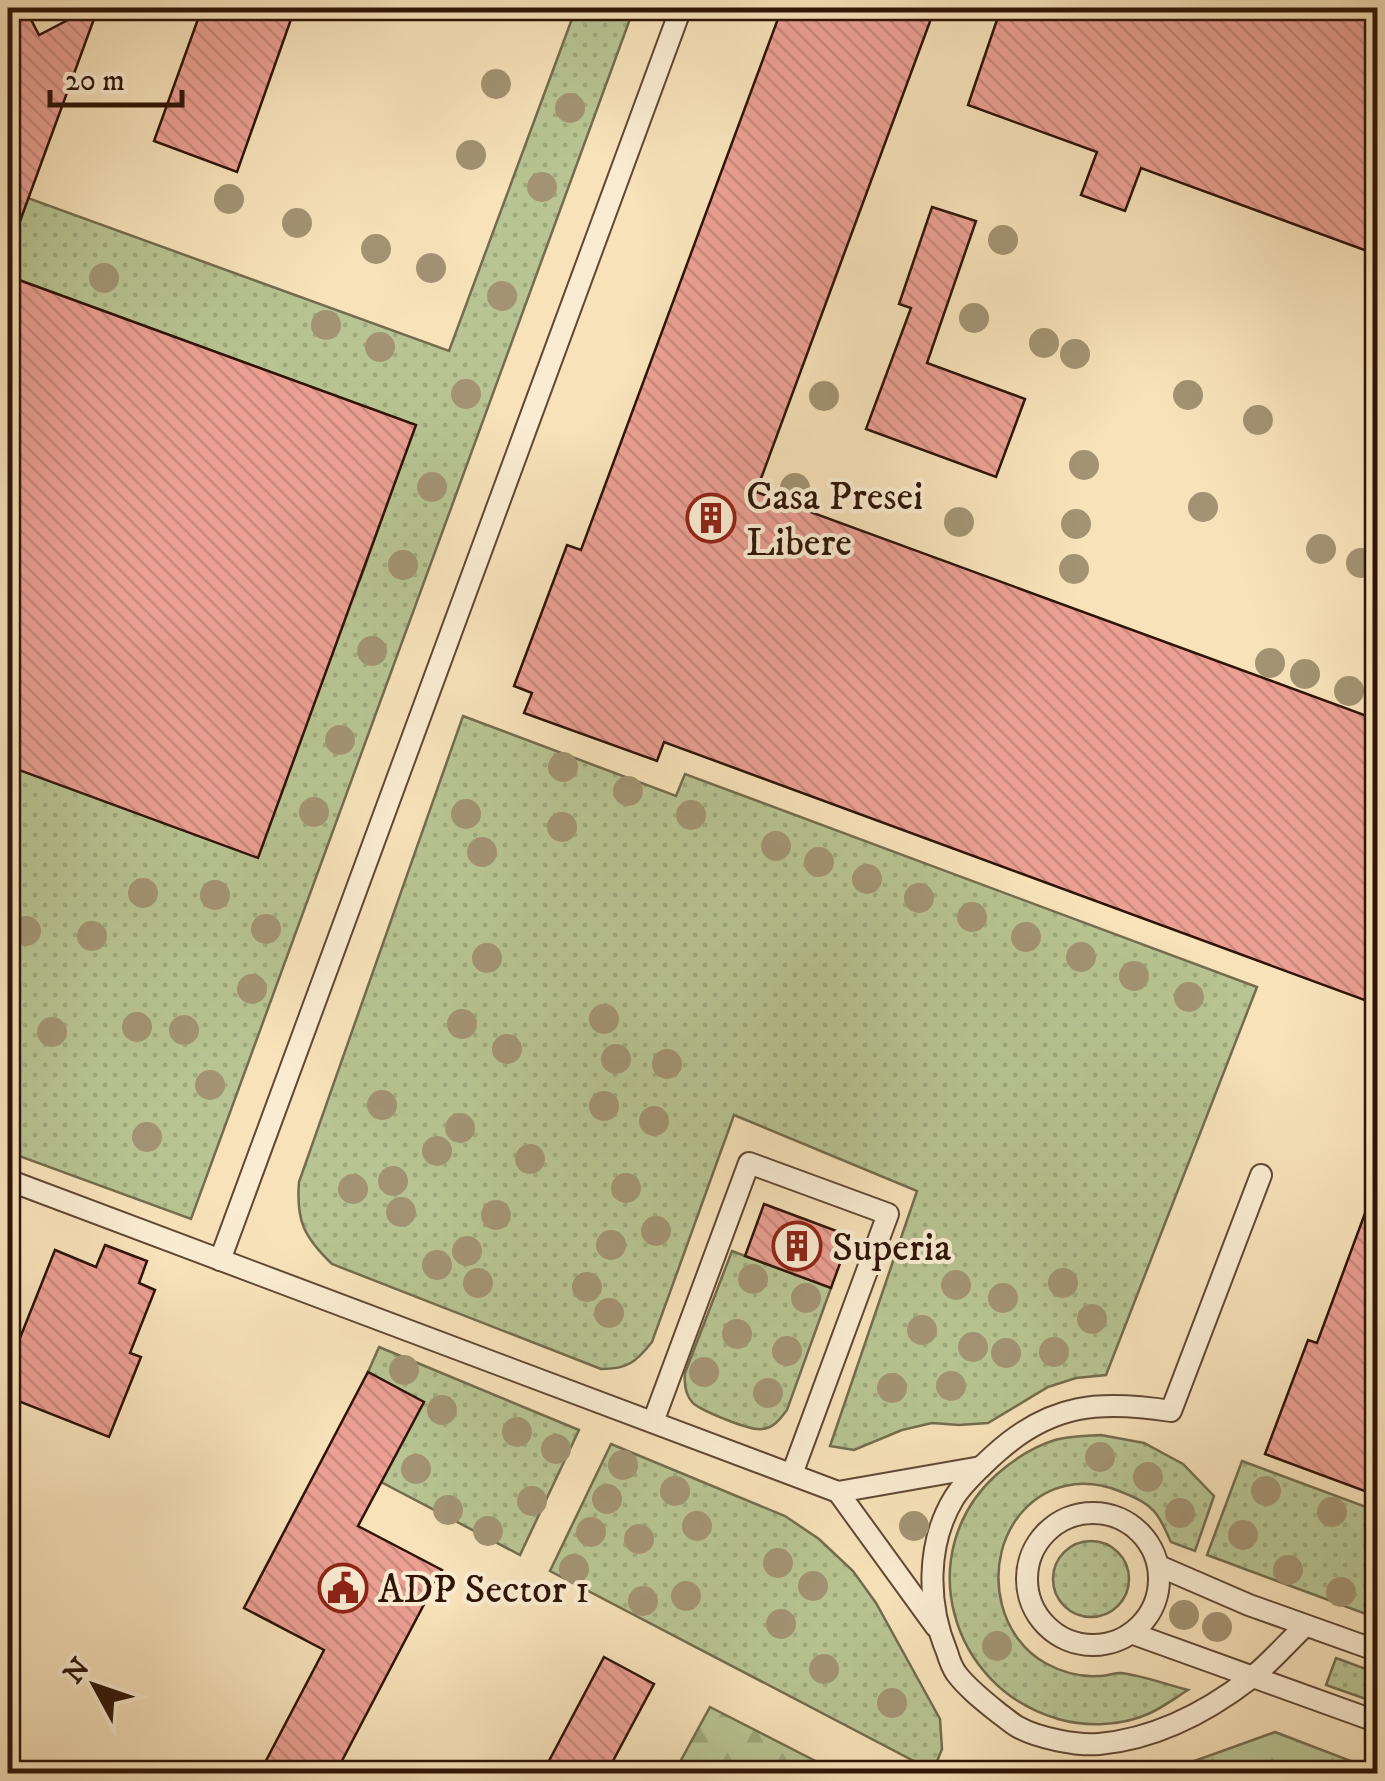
<svg xmlns="http://www.w3.org/2000/svg" width="1385" height="1781" viewBox="0 0 1385 1781" font-family="'IM FELL DW Pica',serif">
<style>
.grass{fill:url(#grass-dots);stroke:#746c4d;stroke-width:2.5}
.forest{fill:url(#forest-firs);stroke:#746c4d;stroke-width:2.5}
.park{fill:url(#park-tufts);stroke:#746c4d;stroke-width:2.5}
.building{fill:url(#building-back-hatch);stroke:#2f1407;stroke-width:2.5}
.lines{fill:none;stroke-linecap:round;stroke-linejoin:round}
.lane-casing{stroke:#614834;stroke-width:24}
.lane{stroke:#faecd2;stroke-width:20}
.tree{fill:#a39372}
.labels{text-anchor:middle;stroke-width:8;stroke-linejoin:round;paint-order:stroke}
.poi-label{font-size:40px;fill:#2f1407;stroke:#faecd2;text-anchor:start}
</style>
<defs>
<pattern id="grass-dots" width="8" height="8" patternUnits="userSpaceOnUse" patternTransform="scale(2.5)"><rect width="8" height="8" fill="#b8c493"/><path d="M2 2h.1M6 6h.1" fill="none" stroke="#9ea87d" stroke-width="1.8" stroke-linecap="round"/></pattern>
<pattern id="forest-firs" width="22" height="20" patternUnits="userSpaceOnUse" patternTransform="scale(2.5)"><rect width="22" height="20" fill="#b8c493"/><path d="M5 1l3.5 6h-7zM16 11l3.5 6h-7z" fill="#9ea87d"/></pattern>
<pattern id="park-tufts" width="24" height="20" patternUnits="userSpaceOnUse" patternTransform="scale(2.5)"><rect width="24" height="20" fill="#b8c493"/><path d="M3 7l-1-3M5 7V3M7 7l1-3M15 17l-1-3M17 17v-4M19 17l1-3" fill="none" stroke="#9ea87d"/></pattern>
<pattern id="building-back-hatch" width="6" height="6" patternUnits="userSpaceOnUse" patternTransform="scale(2.5)"><rect width="6" height="6" fill="#eba093"/><path d="M-1 5l2 2M0 0l6 6M5-1l2 2" fill="none" stroke="#ca897d"/></pattern>
</defs>
<rect width="100%" height="100%" fill="#f7e2ba"/>
<filter id="stains"><feTurbulence type="fractalNoise" baseFrequency=".002" numOctaves="4"/><feColorMatrix values="0 0 0 0 .2 0 0 0 0 .09 0 0 0 0 .02 0 0 0 .5 -.17"/></filter>
<radialGradient id="worn" r=".72"><stop offset=".6" stop-color="#630" stop-opacity="0"/><stop offset="1" stop-color="#630" stop-opacity=".3"/></radialGradient>
<g class="grass">
<polygon points="576,8 634,8 191,1219 8,1152 8,634 151,686 210,525 360,580 415,425 8,276 8,255 28,198 449,351"/>
<path d="M463 716 676 796 685 774 1257 987 1106 1375 1076 1378 1048 1387 988 1423 959 1425 932 1423 902 1430 854 1450 830 1446 917 1191 734 1115 652 1342C636 1362 628 1369 601 1369L332 1264C304 1237 296 1221 299 1182Z"/>
<path d="M732 1251 831 1288 787 1410C780 1419 774 1428 762 1429 750 1431 702 1411 693 1403 685 1395 684 1384 685 1373Z"/>
<polygon points="379,1347 579,1430 520,1555 381,1482 423,1402 368,1372"/>
<path d="M1101 1435 1144 1443 1183 1464 1214 1496 1195 1551 1171 1542C1167 1534 1163 1523 1157 1515 1149 1503 1132 1496 1119 1491 1043 1461 983 1531 1002 1605 1008 1629 1024 1652 1047 1664 1062 1672 1081 1677 1098 1676 1106 1676 1114 1673 1121 1673 1141 1675 1168 1685 1188 1690 1175 1698 1162 1708 1148 1714 1121 1726 1086 1727 1058 1719 950 1688 911 1553 996 1475 1013 1460 1032 1447 1055 1440 1069 1436 1086 1436 1101 1435Z"/>
<polygon points="611,1444 785,1516 819,1539 853,1571 876,1603 940,1719 942,1749 933,1771 550,1571"/>
<polygon points="1242,1461 1377,1511 1378,1609 1374,1617 1207,1555"/>
<circle cx="1091" cy="1579" r="38"/>
<polygon points="1336,1658 1377,1673 1377,1703 1326,1685"/>
</g>
<polygon class="forest" points="710,1707 839,1773 674,1773"/>
<polygon class="park" points="1275,1732 1377,1771 1377,1773 1161,1773"/>
<g class="building">
<polygon points="8,8 25,8 39,35 91,8 98,8 12,243 8,242"/>
<polygon points="202,8 295,8 237,172 154,141"/>
<polygon points="782,8 935,8 756,492 1378,720 1378,1005 664,742 657,761 524,713 532,693 514,686 567,545 581,550"/>
<polygon points="1001,8 1378,8 1378,255 1141,168 1125,211 1081,195 1097,152 968,105"/>
<polygon points="932,207 976,221 927,363 1025,399 996,477 866,429 911,308 899,304"/>
<polygon points="8,276 416,425 258,858 8,766"/>
<polygon points="1374,1189 1378,1190 1378,1496 1265,1454 1308,1340 1317,1343"/>
<polygon points="764,1204 850,1236 831,1288 745,1256"/>
<polygon points="105,1245 147,1261 139,1283 155,1290 130,1353 141,1357 109,1437 8,1397 8,1368 55,1250 96,1267"/>
<polygon points="368,1372 424,1402 358,1526 442,1570 335,1774 259,1774 324,1650 244,1608"/>
<polygon points="604,1657 654,1684 606,1774 542,1774"/>
</g>
<g class="lines">
<g class="lane-casing">
<g id="lane">
<path d="M1261 1175 1171 1411C1100 1400 1051 1403 995 1454 981 1467 964 1482 954 1498 926 1544 927 1604 947 1652 949 1659 952 1667 956 1673 967 1688 985 1702 1000 1714 1006 1718 1012 1724 1018 1727 1037 1738 1078 1746 1099 1744 1154 1739 1207 1712 1251 1678 1270 1663 1287 1643 1305 1626"/>
<polyline points="8,1180 838,1492 981,1467"/>
<polyline points="220,1260 681,8"/>
<polyline points="653,1422 749,1163 888,1214 792,1474"/>
<polyline points="838,1492 936,1627"/>
<circle cx="1093" cy="1579" r="66"/>
<polyline points="1159,1566 1249,1605 1378,1651"/>
<polyline points="1131,1633 1378,1722"/>
</g>
</g>
<use href="#lane" class="lane"/>
</g>
<g class="tree">
<circle cx="496" cy="84" r="15"/>
<circle cx="570" cy="108" r="15"/>
<circle cx="471" cy="155" r="15"/>
<circle cx="542" cy="187" r="15"/>
<circle cx="229" cy="199" r="15"/>
<circle cx="297" cy="223" r="15"/>
<circle cx="1003" cy="240" r="15"/>
<circle cx="376" cy="249" r="15"/>
<circle cx="431" cy="268" r="15"/>
<circle cx="104" cy="278" r="15"/>
<circle cx="502" cy="296" r="15"/>
<circle cx="974" cy="318" r="15"/>
<circle cx="326" cy="325" r="15"/>
<circle cx="1044" cy="343" r="15"/>
<circle cx="380" cy="347" r="15"/>
<circle cx="1075" cy="354" r="15"/>
<circle cx="466" cy="394" r="15"/>
<circle cx="1188" cy="395" r="15"/>
<circle cx="824" cy="396" r="15"/>
<circle cx="1258" cy="420" r="15"/>
<circle cx="1084" cy="465" r="15"/>
<circle cx="432" cy="487" r="15"/>
<circle cx="795" cy="488" r="15"/>
<circle cx="1203" cy="507" r="15"/>
<circle cx="959" cy="522" r="15"/>
<circle cx="1076" cy="524" r="15"/>
<circle cx="1321" cy="549" r="15"/>
<circle cx="1361" cy="563" r="15"/>
<circle cx="403" cy="565" r="15"/>
<circle cx="1074" cy="569" r="15"/>
<circle cx="372" cy="651" r="15"/>
<circle cx="1270" cy="663" r="15"/>
<circle cx="1305" cy="674" r="15"/>
<circle cx="1349" cy="691" r="15"/>
<circle cx="340" cy="740" r="15"/>
<circle cx="563" cy="767" r="15"/>
<circle cx="628" cy="791" r="15"/>
<circle cx="314" cy="812" r="15"/>
<circle cx="466" cy="814" r="15"/>
<circle cx="691" cy="815" r="15"/>
<circle cx="562" cy="827" r="15"/>
<circle cx="776" cy="846" r="15"/>
<circle cx="482" cy="852" r="15"/>
<circle cx="819" cy="862" r="15"/>
<circle cx="867" cy="879" r="15"/>
<circle cx="143" cy="893" r="15"/>
<circle cx="215" cy="895" r="15"/>
<circle cx="919" cy="898" r="15"/>
<circle cx="972" cy="917" r="15"/>
<circle cx="266" cy="929" r="15"/>
<circle cx="26" cy="931" r="15"/>
<circle cx="92" cy="936" r="15"/>
<circle cx="1026" cy="937" r="15"/>
<circle cx="1081" cy="957" r="15"/>
<circle cx="487" cy="958" r="15"/>
<circle cx="1134" cy="976" r="15"/>
<circle cx="252" cy="989" r="15"/>
<circle cx="1189" cy="997" r="15"/>
<circle cx="604" cy="1019" r="15"/>
<circle cx="462" cy="1024" r="15"/>
<circle cx="137" cy="1027" r="15"/>
<circle cx="184" cy="1030" r="15"/>
<circle cx="52" cy="1032" r="15"/>
<circle cx="507" cy="1049" r="15"/>
<circle cx="616" cy="1059" r="15"/>
<circle cx="667" cy="1064" r="15"/>
<circle cx="210" cy="1085" r="15"/>
<circle cx="382" cy="1105" r="15"/>
<circle cx="604" cy="1106" r="15"/>
<circle cx="654" cy="1121" r="15"/>
<circle cx="460" cy="1128" r="15"/>
<circle cx="147" cy="1137" r="15"/>
<circle cx="437" cy="1151" r="15"/>
<circle cx="530" cy="1159" r="15"/>
<circle cx="393" cy="1181" r="15"/>
<circle cx="626" cy="1188" r="15"/>
<circle cx="353" cy="1189" r="15"/>
<circle cx="401" cy="1212" r="15"/>
<circle cx="496" cy="1215" r="15"/>
<circle cx="656" cy="1231" r="15"/>
<circle cx="611" cy="1245" r="15"/>
<circle cx="467" cy="1251" r="15"/>
<circle cx="437" cy="1265" r="15"/>
<circle cx="753" cy="1279" r="15"/>
<circle cx="478" cy="1283" r="15"/>
<circle cx="1063" cy="1283" r="15"/>
<circle cx="956" cy="1285" r="15"/>
<circle cx="587" cy="1287" r="15"/>
<circle cx="806" cy="1298" r="15"/>
<circle cx="1003" cy="1298" r="15"/>
<circle cx="609" cy="1313" r="15"/>
<circle cx="1092" cy="1319" r="15"/>
<circle cx="922" cy="1330" r="15"/>
<circle cx="737" cy="1334" r="15"/>
<circle cx="973" cy="1347" r="15"/>
<circle cx="787" cy="1351" r="15"/>
<circle cx="1054" cy="1352" r="15"/>
<circle cx="1006" cy="1353" r="15"/>
<circle cx="404" cy="1370" r="15"/>
<circle cx="704" cy="1372" r="15"/>
<circle cx="951" cy="1386" r="15"/>
<circle cx="892" cy="1388" r="15"/>
<circle cx="768" cy="1393" r="15"/>
<circle cx="442" cy="1410" r="15"/>
<circle cx="517" cy="1432" r="15"/>
<circle cx="556" cy="1449" r="15"/>
<circle cx="1100" cy="1457" r="15"/>
<circle cx="623" cy="1465" r="15"/>
<circle cx="416" cy="1469" r="15"/>
<circle cx="1148" cy="1477" r="15"/>
<circle cx="675" cy="1491" r="15"/>
<circle cx="1266" cy="1491" r="15"/>
<circle cx="607" cy="1499" r="15"/>
<circle cx="532" cy="1501" r="15"/>
<circle cx="448" cy="1510" r="15"/>
<circle cx="1332" cy="1512" r="15"/>
<circle cx="1180" cy="1513" r="15"/>
<circle cx="697" cy="1526" r="15"/>
<circle cx="914" cy="1526" r="15"/>
<circle cx="488" cy="1531" r="15"/>
<circle cx="591" cy="1532" r="15"/>
<circle cx="1243" cy="1535" r="15"/>
<circle cx="639" cy="1539" r="15"/>
<circle cx="778" cy="1563" r="15"/>
<circle cx="574" cy="1569" r="15"/>
<circle cx="1288" cy="1570" r="15"/>
<circle cx="813" cy="1586" r="15"/>
<circle cx="1341" cy="1592" r="15"/>
<circle cx="686" cy="1596" r="15"/>
<circle cx="643" cy="1601" r="15"/>
<circle cx="1184" cy="1615" r="15"/>
<circle cx="781" cy="1624" r="15"/>
<circle cx="1217" cy="1627" r="15"/>
<circle cx="997" cy="1646" r="15"/>
<circle cx="824" cy="1669" r="15"/>
<circle cx="892" cy="1703" r="15"/>
</g>
<defs>
<g id="building-ring" transform="scale(2.5)"><circle r="9.5" fill="#faecd2" stroke="#8f2418" stroke-width="1.5"/><path d="M-4-6H4V6H1V3H-1V6H-4ZM-2.5-4.3h1.7v1.8h-1.7ZM.8-4.3h1.7v1.8H.8ZM-2.5-1h1.7V.8h-1.7ZM.8-1h1.7V.8H.8Z" fill="#8f2418"/></g>
<g id="civic-ring" transform="scale(2.5)"><circle r="9.5" fill="#faecd2" stroke="#8f2418" stroke-width="1.5"/><path d="M-.6-6.5H3V-4.5H.6V-3L4-1V1h2V6H-6V1h2V-1L-.6-3ZM-1.2 2.5V6h2.4V2.5Z" fill="#8f2418"/></g>
</defs>
<g fill-rule="evenodd">
<use href="#building-ring" x="711" y="518"/>
<use href="#building-ring" x="797" y="1246"/>
<use href="#civic-ring" x="343" y="1588"/>
</g>
<g class="labels">
<g class="poi-label">
<text x="746" y="509">Casa Presei<tspan x="746" dy="46">Libere</tspan></text>
<text x="832" y="1260">Superia</text>
<text x="378" y="1602">ADP Sector 1</text>
</g>
</g>
<rect width="1385" height="1781" fill="none" stroke="#f7e2ba" stroke-width="40"/>
<rect x="10" y="10" width="1365" height="1761" fill="none" stroke="#2f1407" stroke-width="5"/>
<rect x="20" y="20" width="1345" height="1741" fill="none" stroke="#2f1407" stroke-width="2.5"/>
<g transform="translate(95 1686) rotate(310)" stroke="#faecd2" stroke-width="8" paint-order="stroke">
<path d="M0-8L18 38L0 25L-18 38Z" fill="#2f1407"/>
<text y="-15" font-size="28" font-weight="bold" text-anchor="middle" fill="#2f1407">N</text>
</g>
<path d="M50 90v15h132v-15" fill="none" stroke="#2f1407" stroke-width="5"/>
<text x="65" y="90" font-size="30" fill="#2f1407" stroke="#faecd2" stroke-width="8" paint-order="stroke">20 m</text>
<rect width="100%" height="100%" filter="url(#stains)"/>
<rect width="100%" height="100%" fill="url(#worn)"/>
</svg>
